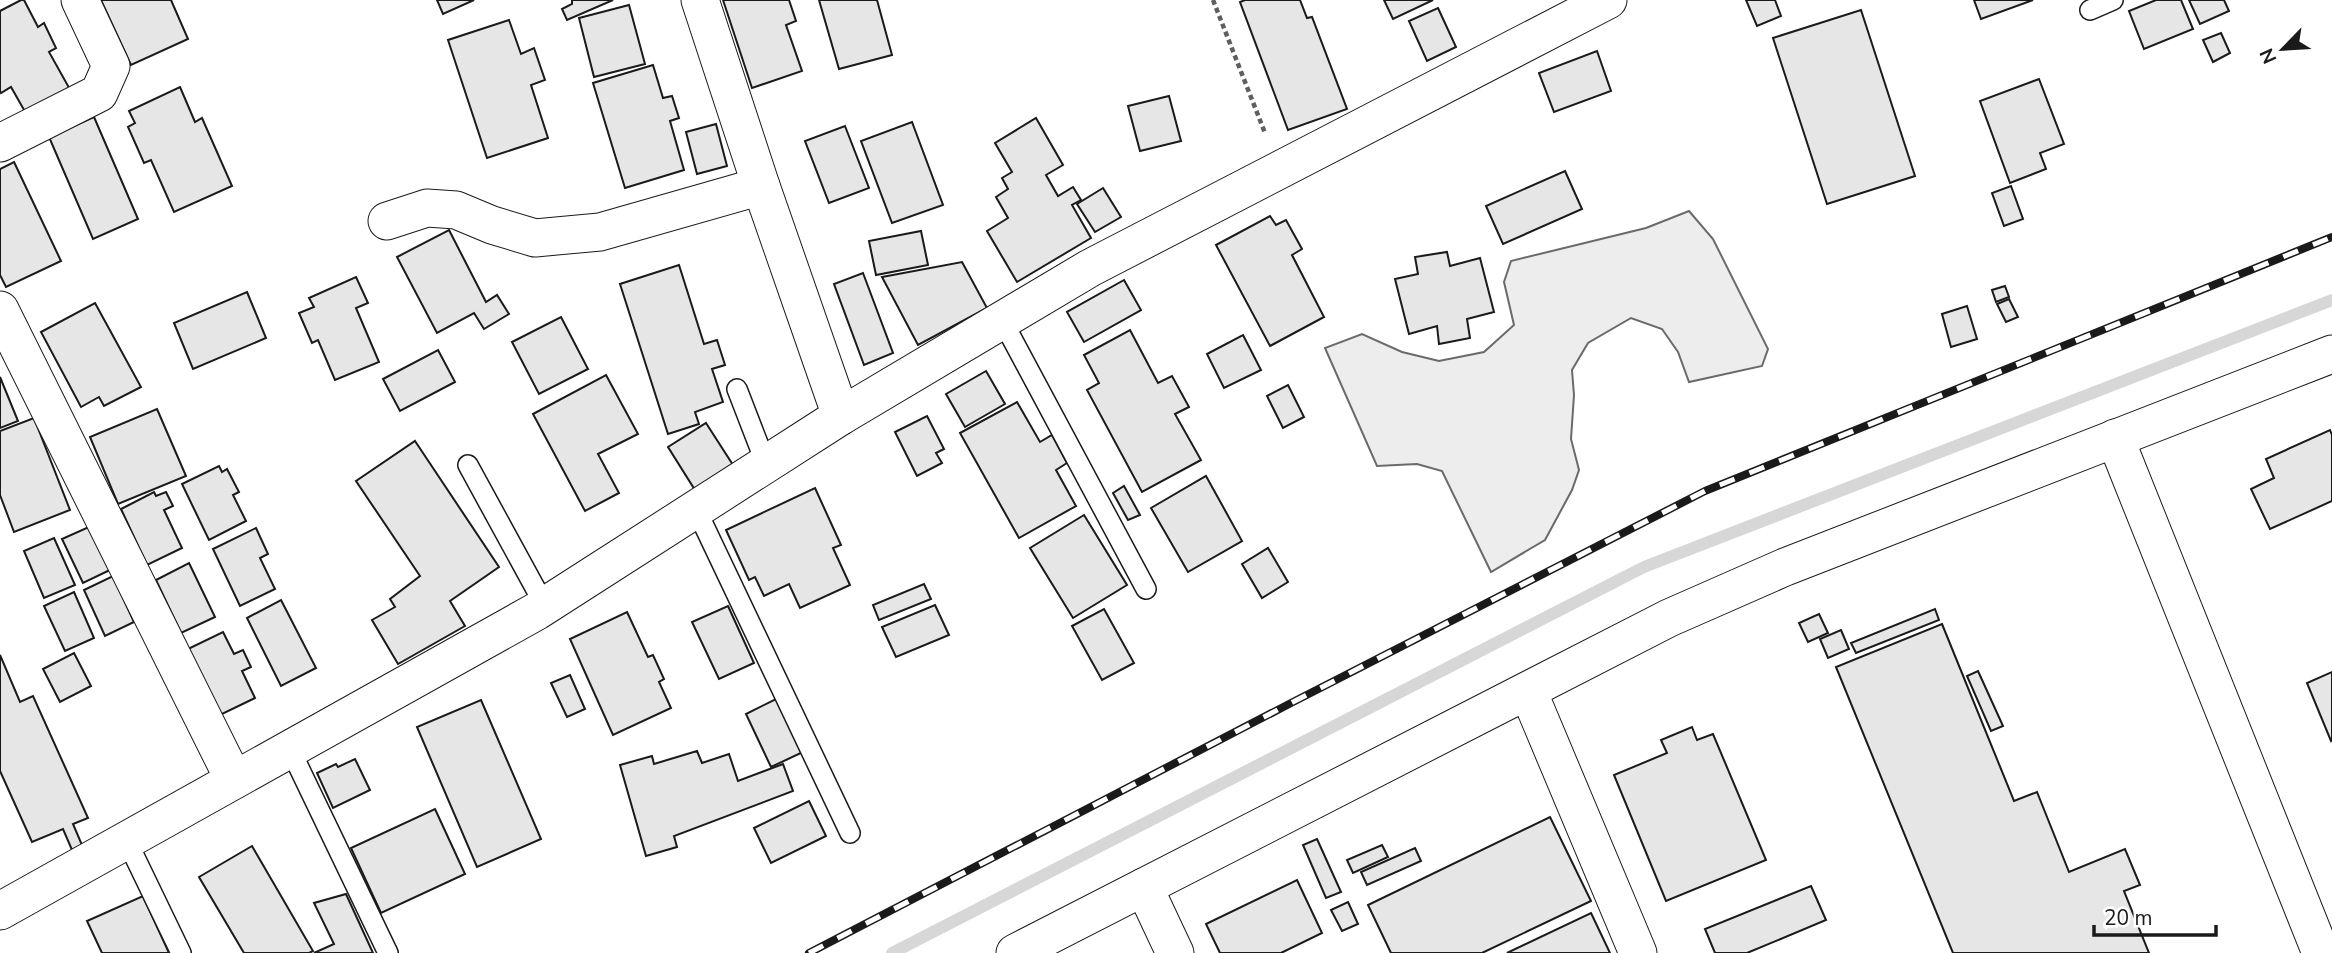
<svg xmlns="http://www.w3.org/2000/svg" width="2332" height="953" viewBox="0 0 2332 953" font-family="'Nunito Sans',sans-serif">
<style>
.built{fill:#ededed;stroke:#6a6a6a;stroke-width:2}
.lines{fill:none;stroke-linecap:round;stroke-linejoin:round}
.stream{stroke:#d7d7d7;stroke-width:12}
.building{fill:#e6e6e6;stroke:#1a1a1a;stroke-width:2}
.lane-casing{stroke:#1a1a1a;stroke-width:22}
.street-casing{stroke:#1a1a1a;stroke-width:39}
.path{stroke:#5f5f5f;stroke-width:4.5;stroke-dasharray:5 3.5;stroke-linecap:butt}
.lane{stroke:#fff;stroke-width:19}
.street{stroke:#fff;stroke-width:37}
.rail-casing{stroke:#1a1a1a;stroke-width:8}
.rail{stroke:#fff;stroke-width:5;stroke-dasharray:16;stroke-linecap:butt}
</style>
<rect width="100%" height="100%" fill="#fff"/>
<polygon class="built" points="1689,211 1713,239 1768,349 1762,366 1689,382 1678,352 1662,329 1631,318 1588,343 1572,370 1574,395 1571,439 1579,470 1572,490 1545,540 1491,572 1442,471 1417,464 1377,466 1325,348 1362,334 1402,352 1439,361 1484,352 1514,325 1504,282 1511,261 1646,228"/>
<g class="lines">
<polyline class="stream" points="892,953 1644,567 2332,300"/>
</g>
<g class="building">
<polygon points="21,0 24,0 38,27 44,23 56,48 49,52 72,93 28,117 11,87 1,93 0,91 0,11"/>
<polygon points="101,0 171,0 188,39 131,65"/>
<polygon points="437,0 474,0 443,14"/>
<polygon points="613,0 567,20 562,9 572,4 572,0"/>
<polygon points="723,0 789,0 796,21 786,25 802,71 752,88"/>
<polygon points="819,0 877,0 892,55 839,69"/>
<polygon points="1245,0 1300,0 1307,18 1312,17 1347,109 1288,130 1240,2"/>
<polygon points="1384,0 1433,0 1393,19"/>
<polygon points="1746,0 1775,0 1781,16 1757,26"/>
<polygon points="1974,0 2033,0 1981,19"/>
<polygon points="2156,0 2181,0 2193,29 2144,49 2129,11"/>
<polygon points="2189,0 2224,0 2229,11 2200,24"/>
<polygon points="629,5 645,64 594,77 579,18"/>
<polygon points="1438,8 1456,47 1427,61 1409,21"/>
<polygon points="1861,10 1915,176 1827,204 1773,38"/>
<polygon points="509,20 521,54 534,48 545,80 531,85 548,138 487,158 448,40"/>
<polygon points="2221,33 2230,53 2213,62 2203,40"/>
<polygon points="1597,51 1611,91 1554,112 1539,73"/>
<polygon points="653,65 663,98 672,96 679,118 670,121 684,170 625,188 593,83"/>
<polygon points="2039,79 2064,144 2040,153 2046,169 2010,183 1980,101"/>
<polygon points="180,87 195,122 202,118 232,186 174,212 151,160 144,163 128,127 135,123 129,111"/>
<polygon points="1169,96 1181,141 1140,151 1128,106"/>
<polygon points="94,117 138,219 93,239 49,137"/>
<polygon points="1036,118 1063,165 1046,175 1058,196 1073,187 1081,200 1072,205 1091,238 1017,282 987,231 1008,218 996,197 1008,189 1002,178 1012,172 995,143"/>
<polygon points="912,122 943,205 892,223 861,141"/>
<polygon points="716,124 727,166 697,174 686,132"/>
<polygon points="845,126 869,188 829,203 805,141"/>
<polygon points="14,162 61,261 6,287 0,275 0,169"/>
<polygon points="1565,171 1582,209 1503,244 1486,206"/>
<polygon points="2011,186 2023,219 2004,226 1992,193"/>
<polygon points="1103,188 1121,217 1095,232 1077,204"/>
<polygon points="1270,216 1276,225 1286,220 1302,249 1292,255 1324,317 1270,346 1216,245"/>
<polygon points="449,230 486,302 497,295 509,314 484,329 474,313 437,333 397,257"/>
<polygon points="921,231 928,265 876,275 869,241"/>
<polygon points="1447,252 1450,266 1480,258 1494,312 1467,319 1470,338 1439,344 1437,326 1409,334 1395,279 1418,274 1415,257"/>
<polygon points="962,262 987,308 918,345 882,277"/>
<polygon points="679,265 704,344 717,340 725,365 712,369 723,402 695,412 699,424 668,434 620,284"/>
<polygon points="863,273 893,353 864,365 834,284"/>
<polygon points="356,277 368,303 356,308 379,362 335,380 318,340 312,343 299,313 314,307 309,298"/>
<polygon points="1124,280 1141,310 1084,342 1067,312"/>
<polygon points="2005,286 2009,297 1996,302 1992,290"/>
<polygon points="247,292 266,338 193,369 174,323"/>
<polygon points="2009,299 2018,317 2006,322 1997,304"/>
<polygon points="95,303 141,387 104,406 99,397 81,407 41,332"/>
<polygon points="1967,306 1977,339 1951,347 1942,314"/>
<polygon points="561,317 588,369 539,394 512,342"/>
<polygon points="1130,330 1158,383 1172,376 1189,407 1175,414 1201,460 1142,492 1087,390 1099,383 1084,355"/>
<polygon points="1243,335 1261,370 1224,388 1207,354"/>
<polygon points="438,350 455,382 400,411 383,379"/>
<polygon points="986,371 1005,404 965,427 946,394"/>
<polygon points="606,375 638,434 598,454 619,493 585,511 533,414"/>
<polygon points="0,377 18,421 0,428"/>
<polygon points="1288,385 1304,417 1283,428 1267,396"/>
<polygon points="1017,402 1040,442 1052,435 1067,463 1056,470 1076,506 1019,538 960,433"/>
<polygon points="157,409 186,476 118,504 90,437"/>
<polygon points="927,416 944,449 936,453 942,463 917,476 895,432"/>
<polygon points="34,418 70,510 14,532 0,495 0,431"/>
<polygon points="706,423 733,465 695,490 668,447"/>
<polygon points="2330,430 2332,435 2332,501 2270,529 2251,489 2274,478 2266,459"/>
<polygon points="415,441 499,567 450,601 465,626 398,664 372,620 395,607 390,599 420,576 356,481"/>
<polygon points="219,466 222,472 227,469 239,492 233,495 246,521 209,540 182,484"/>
<polygon points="1206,476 1242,541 1188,572 1151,508"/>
<polygon points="1124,486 1140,515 1128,520 1113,493"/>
<polygon points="815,488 841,545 833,548 850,585 800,608 789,584 764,596 755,577 749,580 726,530"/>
<polygon points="154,492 156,496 166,492 173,506 164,510 182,548 147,565 121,509"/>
<polygon points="1084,515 1127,585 1073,618 1030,548"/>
<polygon points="91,526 112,569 83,583 62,539"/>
<polygon points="256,528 268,554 260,558 275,589 240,606 213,549"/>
<polygon points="54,538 75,585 44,598 24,551"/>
<polygon points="1268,548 1288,582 1262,598 1242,564"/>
<polygon points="189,563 215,617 181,633 156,580"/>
<polygon points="113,576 134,622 105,636 84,590"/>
<polygon points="924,584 931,599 879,620 873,605"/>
<polygon points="74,592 94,638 65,651 44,606"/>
<polygon points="281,600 316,668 281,686 247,618"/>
<polygon points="935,605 949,635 896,657 882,627"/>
<polygon points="728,606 754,663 719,679 692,622"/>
<polygon points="1104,609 1134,663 1102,680 1072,626"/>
<polygon points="1935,609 1939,620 1856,653 1851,643"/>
<polygon points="627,612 648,657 653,655 664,679 659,682 671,708 613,735 570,639"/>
<polygon points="1819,614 1828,633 1808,642 1799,623"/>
<polygon points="1942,624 2014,801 2037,792 2069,872 2125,849 2140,885 2124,891 2149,953 1953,953 1836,667"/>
<polygon points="1841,630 1849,649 1828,658 1820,639"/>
<polygon points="223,632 234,654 243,650 251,667 242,671 255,698 220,715 188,649"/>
<polygon points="74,653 91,686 60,702 43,669"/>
<polygon points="0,655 20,702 33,696 88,818 73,824 82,845 72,850 63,829 32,842 0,771"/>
<polygon points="1978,671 2003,726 1991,731 1967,676"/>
<polygon points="2332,672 2332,740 2331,741 2307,683"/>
<polygon points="570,675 585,709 567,717 551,683"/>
<polygon points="776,699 803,752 771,767 746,714"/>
<polygon points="481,700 541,839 477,867 417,727"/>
<polygon points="1692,727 1697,740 1713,734 1766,860 1666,901 1614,775 1667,753 1661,740"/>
<polygon points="697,751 702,763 729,754 738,781 783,764 793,791 674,836 677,847 646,856 620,765 652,756 654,764"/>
<polygon points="355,759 370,790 333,808 317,773 336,764 338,767"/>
<polygon points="809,801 826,836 771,863 754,828"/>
<polygon points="435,809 465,874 381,913 351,848"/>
<polygon points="1550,817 1591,901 1482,953 1391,953 1368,905"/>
<polygon points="1317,839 1341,892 1326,898 1303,845"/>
<polygon points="1382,845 1388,857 1353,873 1347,860"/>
<polygon points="252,846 313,951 309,953 244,953 199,877"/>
<polygon points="1415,848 1421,861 1367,885 1361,872"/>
<polygon points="1297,880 1322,933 1281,953 1220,953 1206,924"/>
<polygon points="1811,886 1826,920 1747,953 1715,953 1705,929"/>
<polygon points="346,894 373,953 314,953 334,944 314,903"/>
<polygon points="143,896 169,953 102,953 87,921"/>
<polygon points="1348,902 1358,924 1342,931 1331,910"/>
<polygon points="1591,913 1610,953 1507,953"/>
</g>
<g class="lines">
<g class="lane-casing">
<g id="lane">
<polyline points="2090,10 2113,0"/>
<polyline points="1002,320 1146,589"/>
<polyline points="737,389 766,464"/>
<polyline points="468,465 545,606"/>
<polyline points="696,509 850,833"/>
<polyline points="290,749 388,953"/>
<polyline points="127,841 181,953"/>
</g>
</g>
<g class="street-casing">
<g id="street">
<polyline points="700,0 761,186 841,416"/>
<polyline points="0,143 99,93 111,66 80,0"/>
<polyline points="387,221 427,208 456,210 492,225 535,238 600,232 761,186"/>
<polyline points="0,310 234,780"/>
<polyline points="2115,438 2321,953"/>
<polyline points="1528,691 1638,953"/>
<polyline points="1144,887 1175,953"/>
<polyline points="0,911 537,611 841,416 1090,268 1608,0"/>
<polyline points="1015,953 1669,618 1785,567 2332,354"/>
</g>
</g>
<polyline class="path" points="1213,0 1265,133"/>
<use href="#lane" class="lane"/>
<use href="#street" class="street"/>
<g class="rail-casing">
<polyline id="rail" points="809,953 1291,703 1705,491 2332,237"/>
</g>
<use href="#rail" class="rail"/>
</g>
<g transform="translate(2283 49) rotate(245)" stroke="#ffffff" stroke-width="5" paint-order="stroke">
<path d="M0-5L12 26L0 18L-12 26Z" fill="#1a1a1a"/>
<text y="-10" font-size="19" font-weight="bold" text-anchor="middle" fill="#1a1a1a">N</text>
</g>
<path d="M2094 925v10h122v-10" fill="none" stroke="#1a1a1a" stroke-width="3.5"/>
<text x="2104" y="925" font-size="21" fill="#1a1a1a" stroke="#ffffff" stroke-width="5" paint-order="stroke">20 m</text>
</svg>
